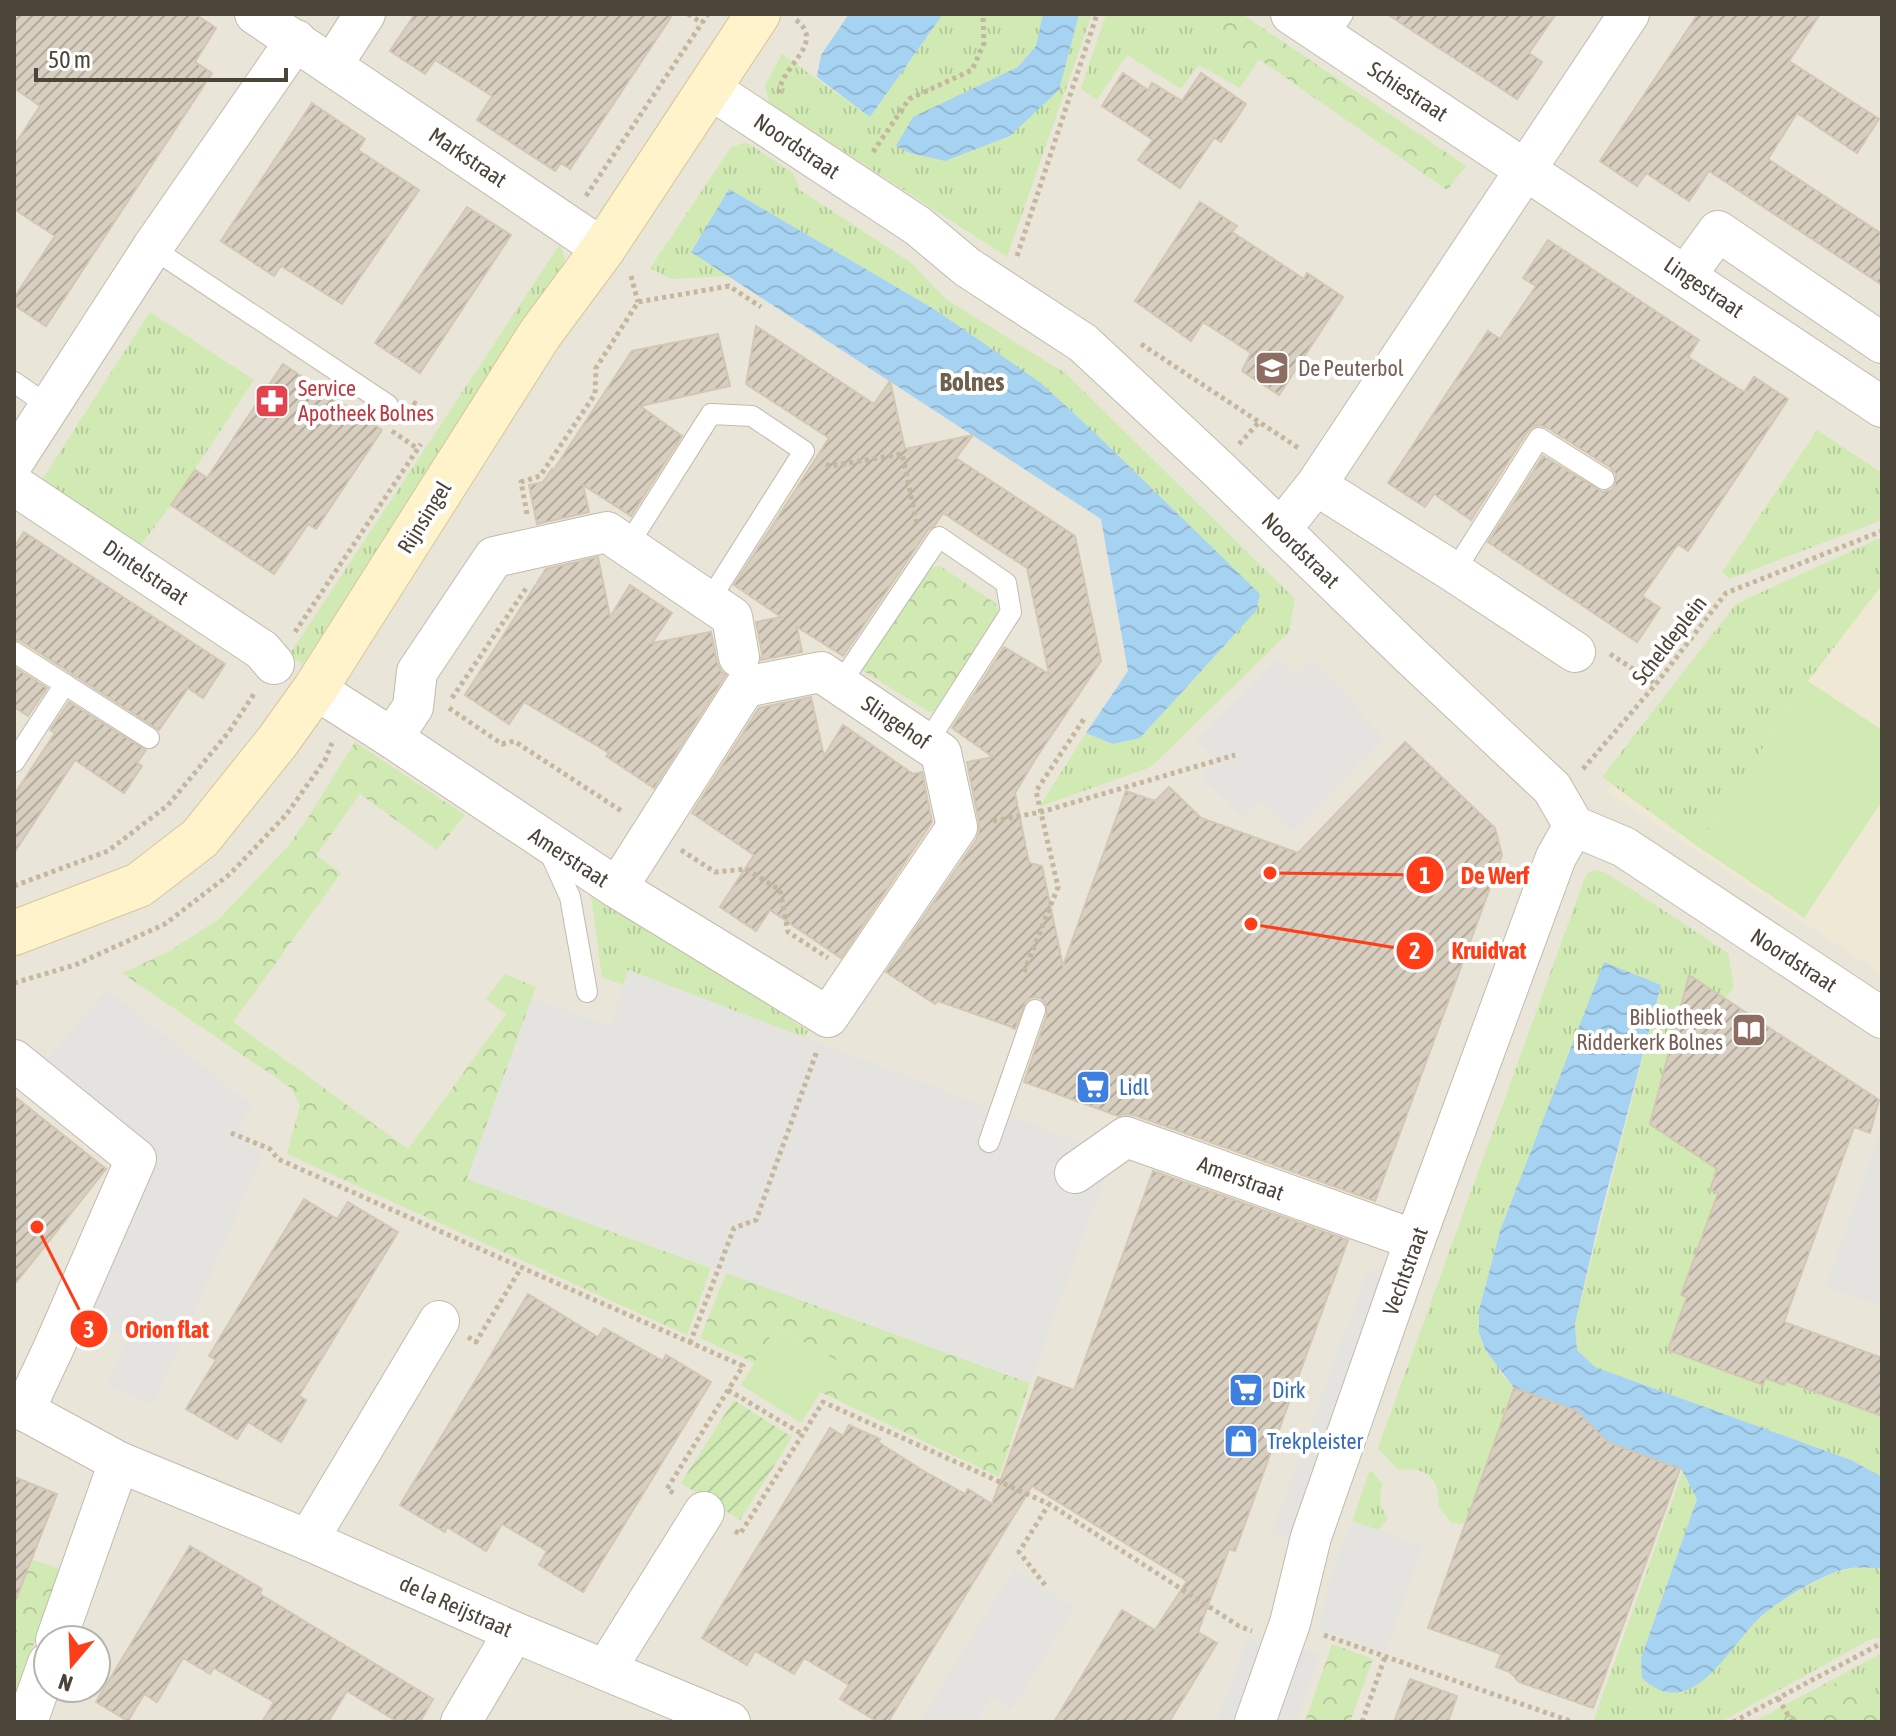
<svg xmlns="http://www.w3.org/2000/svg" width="1896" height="1736" viewBox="0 0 1896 1736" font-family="'Asap Condensed',sans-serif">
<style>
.residential{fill:#eae5d9;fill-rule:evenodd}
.education{fill:#efe8d5}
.grass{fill:url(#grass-tufts)}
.forest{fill:url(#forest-crowns)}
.park{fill:#d1eab3}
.garden{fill:url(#garden-furrows)}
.parking{fill:#e5e3df}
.water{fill:url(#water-waves)}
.building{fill:url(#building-hatch);stroke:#d3c7b3;stroke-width:2}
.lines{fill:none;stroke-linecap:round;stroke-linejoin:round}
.lane-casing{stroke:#c2bbad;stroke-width:22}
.street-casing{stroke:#c2bbad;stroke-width:42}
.secondary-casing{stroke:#d7c79a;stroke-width:46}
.path{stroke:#c4b79e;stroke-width:5;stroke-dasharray:4 4;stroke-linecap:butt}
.lane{stroke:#fff;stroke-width:20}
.street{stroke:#fff;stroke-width:40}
.secondary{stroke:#fff3cc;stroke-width:44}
.labels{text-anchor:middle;stroke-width:8;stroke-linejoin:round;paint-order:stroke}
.street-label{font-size:22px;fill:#4b4438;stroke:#fff}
.education-label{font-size:22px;fill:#785e54;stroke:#fff;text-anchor:start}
.health-label{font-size:22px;fill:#be3a42;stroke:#fff;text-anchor:start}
.shop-label{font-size:22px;fill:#366cbe;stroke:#fff;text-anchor:start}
.quarter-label{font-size:26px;font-weight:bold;fill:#6e624f;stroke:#fff}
.leader{fill:none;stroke:#ff3d19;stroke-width:3}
.callout-dot{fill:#ff3d19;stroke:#fff;stroke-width:3}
.mark-label{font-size:24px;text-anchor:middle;font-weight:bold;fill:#fff}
.callout-label{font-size:24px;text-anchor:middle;font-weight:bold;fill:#ff3d19;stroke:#fff;stroke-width:8;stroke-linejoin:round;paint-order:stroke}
</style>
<defs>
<pattern id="grass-tufts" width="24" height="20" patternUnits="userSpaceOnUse" patternTransform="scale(2)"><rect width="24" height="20" fill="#d1eab3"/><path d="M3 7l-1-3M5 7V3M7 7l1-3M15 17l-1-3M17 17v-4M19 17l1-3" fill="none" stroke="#b5ca9b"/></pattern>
<pattern id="forest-crowns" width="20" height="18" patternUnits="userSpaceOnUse" patternTransform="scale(2)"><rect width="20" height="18" fill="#d1eab3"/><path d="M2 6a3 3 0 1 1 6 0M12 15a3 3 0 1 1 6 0" fill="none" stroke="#b5ca9b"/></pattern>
<pattern id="garden-furrows" width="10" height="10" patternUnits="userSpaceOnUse" patternTransform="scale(2)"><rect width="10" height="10" fill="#d1eab3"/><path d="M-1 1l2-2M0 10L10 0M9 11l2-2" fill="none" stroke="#b5ca9b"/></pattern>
<pattern id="water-waves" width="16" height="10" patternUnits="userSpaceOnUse" patternTransform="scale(2)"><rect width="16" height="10" fill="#a7d3f3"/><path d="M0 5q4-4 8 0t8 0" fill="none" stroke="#91b6d1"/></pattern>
<pattern id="building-hatch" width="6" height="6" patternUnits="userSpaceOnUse" patternTransform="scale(2)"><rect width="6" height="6" fill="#d8cfc0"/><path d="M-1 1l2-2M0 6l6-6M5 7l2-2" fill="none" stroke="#b1aa9d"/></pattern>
</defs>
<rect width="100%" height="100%" fill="#f6f3eb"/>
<path class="residential" d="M14 14H1882V1722H14ZM48 1640H96V1688H48Z"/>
<polygon class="education" points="1882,558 1882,974 1607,792 1745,615"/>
<g class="grass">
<polygon points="943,14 1092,14 1007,257 769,103 765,85 782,54 870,117"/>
<polygon points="1106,14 1194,14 1259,59 1240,88 1199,65 1181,89 1127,55 1097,100 1081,89"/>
<polygon points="746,142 793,173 800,190 910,262 947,300 1065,373 1295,599 1289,632 1151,767 1039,807 1086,733 1113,744 1140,738 1256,611 1260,594 934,309 730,190 691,251 730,276 671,279 650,268 731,147"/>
<polygon points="560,244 565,258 561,275 303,664 289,655"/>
<polygon points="150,312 254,380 171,505 134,554 36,489"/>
<polygon points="1817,430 1882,473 1882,520 1730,579 1722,572"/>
<polygon points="1882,537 1882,585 1808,681 1697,846 1602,777 1736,604"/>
<path d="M1596 870 1605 872 1728 953 1734 986 1726 998 1689 976 1717 1169 1710 1190 1718 1193 1682 1295 1687 1297 1763 1384 1765 1378 1783 1385 1786 1381 1882 1416V1477L1851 1460 1595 1367 1577 1350 1575 1324 1661 985 1605 963 1500 1231 1479 1310 1500 1372 1514 1388 1465 1524 1452 1523 1438 1507C1441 1478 1426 1466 1398 1470L1378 1448 1584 880 1588 873Z"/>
<polygon points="590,888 808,1031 805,1038 629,970 623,985 602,977"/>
<path d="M1370 1470 1383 1484C1378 1498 1380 1506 1388 1519L1378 1530 1352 1521Z"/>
<path d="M1683 1470 1697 1499 1641 1658 1682 1693C1720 1674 1733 1642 1762 1615 1779 1600 1829 1572 1851 1568 1860 1567 1872 1568 1882 1568V1637L1871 1639 1721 1722H1593Z"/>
<polygon points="1882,1653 1882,1706 1863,1695 1830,1681"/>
</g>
<g class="forest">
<polygon points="1194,14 1242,14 1466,166 1447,190"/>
<polygon points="940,566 995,603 1000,614 938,710 929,712 862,670 926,568"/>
<polygon points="355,742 465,815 437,850 360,794 316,855 341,873 233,1022 408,1149 506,1014 486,999 505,974 536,987 467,1179 711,1268 687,1335 287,1154 300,1105 291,1088 122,973 168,952 219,919 289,845 309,816"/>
<polygon points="726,1273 1030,1383 999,1477 820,1392 839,1362 777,1327 754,1363 700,1338"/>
<polygon points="27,1558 61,1569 14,1698 14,1594"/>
<polygon points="1332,1644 1373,1659 1350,1722 1305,1722"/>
<polygon points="1830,1681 1863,1695 1882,1706 1882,1722 1753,1722"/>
</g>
<g class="park">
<polygon points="1808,681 1882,730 1882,801 1804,918 1697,846"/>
<polygon points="776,1327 840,1362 801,1423 741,1385"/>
</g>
<polygon class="garden" points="734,1400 792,1437 740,1520 681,1483"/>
<g class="parking">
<polygon points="1277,659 1296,677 1311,661 1349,696 1367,721 1384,737 1293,832 1260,801 1243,818 1201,777 1217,761 1196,741"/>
<polygon points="628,970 1113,1155 1030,1383 467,1179 532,998 610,1026"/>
<polygon points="107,989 253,1106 238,1126 247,1134 244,1143 264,1151 153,1406 107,1385 128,1337 58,1306 117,1166 23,1088"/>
<polygon points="1882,1126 1882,1307 1826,1287"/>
<polygon points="1367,1271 1387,1278 1291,1540 1272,1533"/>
<polygon points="1352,1521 1423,1547 1385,1652 1319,1629 1328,1587"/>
<polygon points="1014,1569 1075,1608 1011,1710 992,1698 979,1718 985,1722 919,1722"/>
<polygon points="1249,1636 1269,1643 1239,1722 1217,1722"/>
<polygon points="1299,1647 1320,1655 1296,1722 1272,1722"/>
</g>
<g class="water">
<polygon points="849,14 943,14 870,117 817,77 821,55"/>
<polygon points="1043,14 1079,14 1059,90 1010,136 945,161 910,153 896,146 913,117 1018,67 1036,46"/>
<polygon points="729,189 934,309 1041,383 1095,433 1260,594 1256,611 1140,738 1113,744 1086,733 1128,671 1101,519 691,252"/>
<path d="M1604 962 1661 985 1600 1217 1575 1324 1577 1350 1595 1367 1851 1460 1882 1477V1568C1872 1568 1861 1567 1851 1568 1827 1571 1784 1598 1765 1613 1731 1640 1694 1727 1642 1678L1641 1658 1697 1499 1682 1470 1607 1442 1514 1388 1486 1351 1479 1333V1310L1500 1231Z"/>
</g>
<g class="building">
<polygon points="14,14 195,14 216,28 195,62 212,73 46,326 14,305 14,298 55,236 14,209 14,146 40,106 14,88"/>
<polygon points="415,14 673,14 570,169 561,163 555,171 477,120 492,96 435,60 425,74 390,51"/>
<polygon points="1387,14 1556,14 1529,53 1542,62 1517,99"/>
<polygon points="1698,14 1820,14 1789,61 1879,119 1857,153 1797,113 1768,159 1882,234 1882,285 1709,171 1689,201 1646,173 1637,186 1600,161"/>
<polygon points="1123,73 1148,90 1152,83 1182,101 1201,73 1246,104 1221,142 1214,138 1180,188 1138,160 1153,140 1102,106"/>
<polygon points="312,103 365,139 358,150 419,190 342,304 281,266 274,276 221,241"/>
<polygon points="1200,202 1237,226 1232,232 1304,279 1307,273 1343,297 1279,395 1242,371 1251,353 1203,322 1191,341 1135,301"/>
<polygon points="467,207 511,235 420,373 375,343"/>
<polygon points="1548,240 1699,340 1688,357 1744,392 1754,377 1788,399 1688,551 1678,544 1642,596 1660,608 1637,642 1488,542 1543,456 1603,492 1611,490 1615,485 1616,474 1611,468 1546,427 1539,425 1532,427 1528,431 1471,520 1434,494 1425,507 1388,483 1488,331 1500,339 1536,286 1523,278"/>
<polygon points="756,326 874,404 890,381 905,449 973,435 956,458 1075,536 1101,661 1036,758 1015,793 1029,863 1042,866 1063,966 1126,791 1155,801 1169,787 1201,818 1298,853 1405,742 1495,828 1502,855 1375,1201 1134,1115 1124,1114 1118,1116 1024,1082 1047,1014 1045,1002 1040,998 1033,997 1026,1001 1015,1029 1012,1028 1012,1027 938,1001 935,1004 886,972 976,840 979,832 979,822 967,762 993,757 952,728 1004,647 1049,674 1027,568 943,513 935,525 928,530 843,656 797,627 802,652 761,660 762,653 756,622 781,617 734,585 829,438 746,384"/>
<polygon points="718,334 730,386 640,406 682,436 631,516 583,485 589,512 537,524 529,485 543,482 552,469 553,471 632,351"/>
<polygon points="283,364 382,430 316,529 308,524 274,574 171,505 195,470 207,478"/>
<polygon points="24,532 225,664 203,698 188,688 159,730 21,641 14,639 14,547"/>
<polygon points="598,557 610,617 630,585 672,613 652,643 711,632 717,662 721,671 726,675 654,788 606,756 609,753 524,702 509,724 465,695 546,569"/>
<polygon points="14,667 47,688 28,716 14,707"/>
<polygon points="811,697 824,756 843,725 913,774 922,772 932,822 841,958 770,910 756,931 720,907 754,855 692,813 759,708"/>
<polygon points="69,702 146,750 137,763 142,766 124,793 75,760 14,853 14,795 55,733 50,730"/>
<polygon points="1689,975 1879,1100 1870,1133 1854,1127 1784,1322 1882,1358 1882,1416 1786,1381 1784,1385 1765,1378 1763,1385 1668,1350 1687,1297 1681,1295 1718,1193 1710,1190 1717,1169 1650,1124"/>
<polygon points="14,1096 106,1169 14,1285"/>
<polygon points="1153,1171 1348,1240 1235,1551 1229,1549 1198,1632 1217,1643 1169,1722 1054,1722 1122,1610 1155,1630 1187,1581 1032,1486 888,1722 878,1722 840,1699 849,1685 804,1658 794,1674 755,1651 747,1665 702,1638 830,1428 843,1436 849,1425 880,1439 878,1442 922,1470 965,1494 968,1489 992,1504 1038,1377 1074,1390"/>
<polygon points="304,1199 337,1219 348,1202 398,1232 299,1396 306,1400 281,1442 248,1422 237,1439 186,1409 216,1360 209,1356"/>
<polygon points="528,1294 598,1337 604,1328 663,1361 666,1355 711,1382 583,1592 539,1565 547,1551 502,1524 486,1551 447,1527 445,1532 400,1505"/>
<polygon points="1514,1388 1577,1411 1607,1442 1680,1469 1593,1708 1519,1682 1510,1672 1496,1667 1501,1654 1428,1628"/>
<polygon points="14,1477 57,1494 16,1599 14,1598"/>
<polygon points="190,1546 262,1589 260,1594 433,1699 420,1722 398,1722 347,1691 328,1722 262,1722 274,1702 214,1668 210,1674 183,1658 157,1702 144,1694 128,1721 96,1702"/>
<polygon points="1410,1679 1457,1696 1448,1722 1394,1722"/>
</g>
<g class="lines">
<g class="lane-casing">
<g id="lane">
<polyline points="1327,38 1343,14"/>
<polyline points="152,248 388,405"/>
<polyline points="14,382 50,407"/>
<polyline points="628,545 711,414 752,416 804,451 709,601"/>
<polyline points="1454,572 1539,438 1604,479"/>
<polyline points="14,652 149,738"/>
<polyline points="840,684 939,537 1006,583 1011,612 927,743"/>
<polyline points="14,762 65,684"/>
<polyline points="549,851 570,897 587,992"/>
<polyline points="989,1142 1035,1010"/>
</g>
</g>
<g class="street-casing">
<g id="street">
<polyline points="255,14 603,249"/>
<polyline points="1291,14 1882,407"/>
<polyline points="332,65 365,14"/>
<polyline points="709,88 918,226 967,267 1083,343 1217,468 1410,655 1552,788 1574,826 1624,847 1882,1018"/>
<polyline points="1686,275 1718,231 1882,343"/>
<polyline points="14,461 152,248 296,40"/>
<polyline points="14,485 262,650 274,664"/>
<polyline points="1316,485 1454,572 1575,652"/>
<polyline points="1281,529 1316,485 1629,14"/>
<polyline points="315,689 392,738 617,888 828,1017 957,827 941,753 821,672 745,687 617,888"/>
<polyline points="392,738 413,707 417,672 494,557 607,532 732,617 739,657"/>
<polyline points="14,1060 136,1159 54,1347 24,1411"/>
<polyline points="1075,1173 1126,1137 1415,1240"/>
<polyline points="14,1405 119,1462 308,1540 514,1632 730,1722"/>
<polyline points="308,1540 439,1321"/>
<polyline points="56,1640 119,1462"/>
<polyline points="606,1669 704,1512"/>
<polyline points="27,1722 48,1663"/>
<polyline points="461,1722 514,1632"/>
<polyline points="1255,1722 1290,1623 1311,1537 1415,1240 1556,857 1574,826"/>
</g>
</g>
<g class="secondary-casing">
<polyline id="secondary" points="14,933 139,885 200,838 277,742 315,689 540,334 603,249 758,14"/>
</g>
<g class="path">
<polyline points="688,14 702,23"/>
<path d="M779 93C780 67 827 43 796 20"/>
<polyline points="873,152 909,99 972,70 984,43 983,14"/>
<polyline points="586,196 708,14"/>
<polyline points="1017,256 1097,14"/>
<polyline points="631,276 638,302"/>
<polyline points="1141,344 1300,449"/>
<polyline points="413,402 438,418"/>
<polyline points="392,431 418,449"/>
<polyline points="1239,444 1259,422"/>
<polyline points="826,464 830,466 902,454 917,524"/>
<polyline points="527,514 521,482 540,476 595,394 596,368 638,302 729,286 761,307"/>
<polyline points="295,632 421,444"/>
<polyline points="1610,654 1656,684"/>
<polyline points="452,698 527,587"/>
<polyline points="449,708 502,744 514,741 623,812"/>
<polyline points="1583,769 1656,684 1726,593 1882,531"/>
<polyline points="993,821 1041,812 1235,755"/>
<polyline points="681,850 715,872 746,869 780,890 788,932 828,958"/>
<polyline points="14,886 108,851 168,805 228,733 254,694"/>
<polyline points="1024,972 1058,887 1036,791 1084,719"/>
<polyline points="14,983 75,965 165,924 230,874 286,815 325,760 332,743"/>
<polyline points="231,1133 270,1149 278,1159 743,1366 667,1489 675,1494"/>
<polyline points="468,1337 476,1342 521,1268"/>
<polyline points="690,1343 734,1228 756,1220 817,1051"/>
<polyline points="728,1390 802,1434"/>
<polyline points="735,1531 740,1534 823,1402 1049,1504 1239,1626 1252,1631"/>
<polyline points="1045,1585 1019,1552 1049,1504"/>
<polyline points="1324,1635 1573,1722"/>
<polyline points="1778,1698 1792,1722"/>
<polyline points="1362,1722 1385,1657"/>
<polyline points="1733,1722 1882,1643"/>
</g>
<use href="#lane" class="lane"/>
<use href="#street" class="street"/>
<use href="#secondary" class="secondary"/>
</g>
<defs>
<g id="school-square" transform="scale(1.8)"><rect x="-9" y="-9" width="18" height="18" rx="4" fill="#8d6e63" stroke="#fff"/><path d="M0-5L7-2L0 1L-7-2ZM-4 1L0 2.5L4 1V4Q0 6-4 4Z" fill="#fff"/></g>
<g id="pharmacy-square" transform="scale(1.8)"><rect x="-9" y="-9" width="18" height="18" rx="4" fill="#e0444e" stroke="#fff"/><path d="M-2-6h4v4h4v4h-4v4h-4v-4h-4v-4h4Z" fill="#fff"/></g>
<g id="library-square" transform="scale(1.8)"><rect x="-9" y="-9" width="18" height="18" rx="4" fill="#8d6e63" stroke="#fff"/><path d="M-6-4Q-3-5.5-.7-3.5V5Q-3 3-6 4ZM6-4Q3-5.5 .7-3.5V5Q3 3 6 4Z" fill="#fff"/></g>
<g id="supermarket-square" transform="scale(1.8)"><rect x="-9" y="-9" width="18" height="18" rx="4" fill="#3f7fe0" stroke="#fff"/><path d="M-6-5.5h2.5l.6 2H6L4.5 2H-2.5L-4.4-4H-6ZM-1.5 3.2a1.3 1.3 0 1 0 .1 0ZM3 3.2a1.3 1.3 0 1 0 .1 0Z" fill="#fff"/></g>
<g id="shop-square" transform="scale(1.8)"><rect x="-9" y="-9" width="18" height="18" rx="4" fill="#3f7fe0" stroke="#fff"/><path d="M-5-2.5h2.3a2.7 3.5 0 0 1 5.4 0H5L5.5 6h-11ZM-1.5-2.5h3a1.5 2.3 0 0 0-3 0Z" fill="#fff"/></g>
</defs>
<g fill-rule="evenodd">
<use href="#school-square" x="1272" y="368"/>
<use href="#pharmacy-square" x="272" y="401"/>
<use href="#library-square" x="1749" y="1030"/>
<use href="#supermarket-square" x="1093" y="1087"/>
<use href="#supermarket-square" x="1246" y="1390"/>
<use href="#shop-square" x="1241" y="1441"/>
</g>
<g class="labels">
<g class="street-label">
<text transform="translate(1408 91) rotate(33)" y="8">Schiestraat</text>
<text transform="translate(797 146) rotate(34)" y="8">Noordstraat</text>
<text transform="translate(468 157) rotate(34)" y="8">Markstraat</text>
<text transform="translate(1704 287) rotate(34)" y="8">Lingestraat</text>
<text transform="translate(424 517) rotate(-58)" y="8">Rijnsingel</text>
<text transform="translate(1301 550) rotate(44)" y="8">Noordstraat</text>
<text transform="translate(146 572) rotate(34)" y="8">Dintelstraat</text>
<text transform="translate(1669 640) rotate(-52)" y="8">Scheldeplein</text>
<text transform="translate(896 722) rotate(34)" y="8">Slingehof</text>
<text transform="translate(569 857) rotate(33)" y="8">Amerstraat</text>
<text transform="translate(1794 960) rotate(33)" y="8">Noordstraat</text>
<text transform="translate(1241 1178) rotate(20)" y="8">Amerstraat</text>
<text transform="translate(1405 1271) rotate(-70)" y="8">Vechtstraat</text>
<text transform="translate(456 1606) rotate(24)" y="8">de la Reijstraat</text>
</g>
<g class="education-label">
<text x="1298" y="376">De Peuterbol</text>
<text x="1723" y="1025" text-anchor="end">Bibliotheek<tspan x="1723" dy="25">Ridderkerk Bolnes</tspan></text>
</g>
<g class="health-label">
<text x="298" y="396">Service<tspan x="298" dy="25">Apotheek Bolnes</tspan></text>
</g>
<g class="shop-label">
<text x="1119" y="1095">Lidl</text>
<text x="1272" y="1398">Dirk</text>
<text x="1267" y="1449">Trekpleister</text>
</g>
<g class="quarter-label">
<text x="972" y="391">Bolnes</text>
</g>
</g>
<path class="leader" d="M1270 873L1425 875M1251 924L1415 951M37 1227L89 1329"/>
<g class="callout-dot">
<circle cx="1270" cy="873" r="8"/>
<circle cx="1251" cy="924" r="8"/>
<circle cx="37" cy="1227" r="8"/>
<circle cx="1425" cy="875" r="20"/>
<circle cx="1415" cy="951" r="20"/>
<circle cx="89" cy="1329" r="20"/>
</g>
<g class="mark-label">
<text x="1425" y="884">1</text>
<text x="1415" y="959">2</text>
<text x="89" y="1338">3</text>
</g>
<g class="callout-label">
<text x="1495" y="884">De Werf</text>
<text x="1489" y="959">Kruidvat</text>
<text x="167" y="1338">Orion flat</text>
</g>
<rect width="1896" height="1736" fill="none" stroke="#4b4438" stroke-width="32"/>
<g transform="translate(72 1664) rotate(199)"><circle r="38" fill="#ffffff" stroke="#b7b4af" stroke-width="2"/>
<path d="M0-6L14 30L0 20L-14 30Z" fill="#ff3d19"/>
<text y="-12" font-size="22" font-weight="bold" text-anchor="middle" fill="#4b4438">N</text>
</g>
<path d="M36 68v12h250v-12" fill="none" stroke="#4b4438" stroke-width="4"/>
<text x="48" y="68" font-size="24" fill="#4b4438" stroke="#ffffff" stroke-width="6" paint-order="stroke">50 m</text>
</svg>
